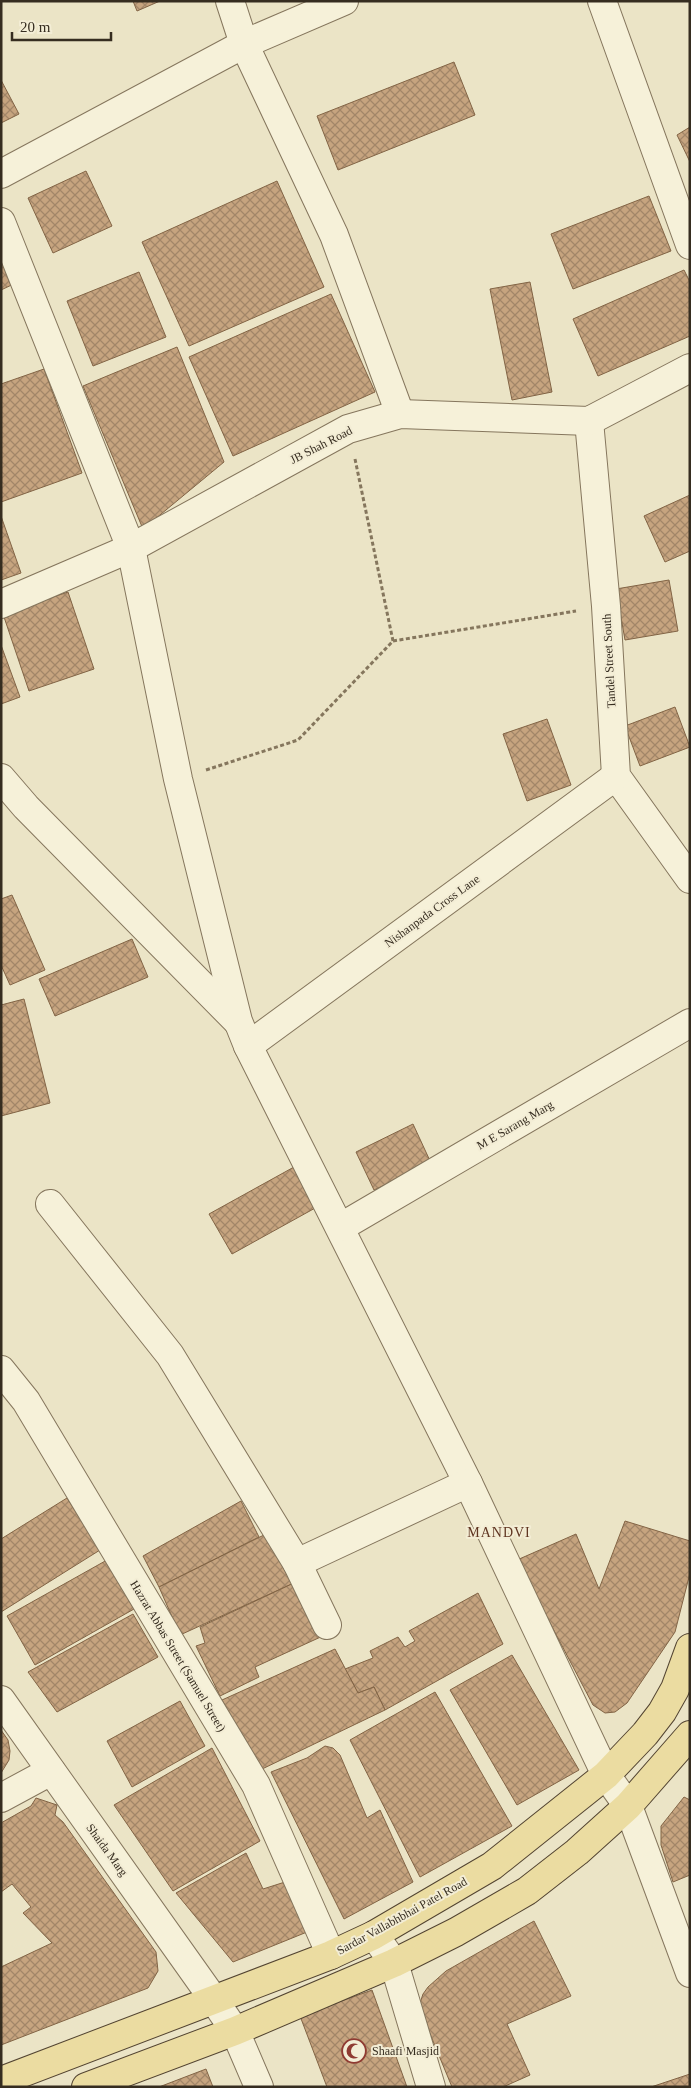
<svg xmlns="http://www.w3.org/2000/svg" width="691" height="2088" viewBox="0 0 691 2088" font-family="Georgia,serif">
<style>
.building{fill:url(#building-cross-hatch);stroke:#826445}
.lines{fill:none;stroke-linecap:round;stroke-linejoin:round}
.minor-casing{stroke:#85765d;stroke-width:30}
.major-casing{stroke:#534431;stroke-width:30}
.path{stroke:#85765d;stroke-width:3;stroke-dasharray:4 2.5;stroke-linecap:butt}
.minor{stroke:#f6f1d9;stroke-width:28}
.major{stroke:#ebdca1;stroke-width:28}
.labels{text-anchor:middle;stroke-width:4;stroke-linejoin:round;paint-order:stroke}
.street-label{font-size:12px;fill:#362d20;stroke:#f3edd5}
.poi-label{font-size:12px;fill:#362d20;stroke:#f3edd5;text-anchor:start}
.neighbourhood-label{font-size:14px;letter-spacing:1px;fill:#603622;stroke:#f3edd5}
</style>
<defs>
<pattern id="building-cross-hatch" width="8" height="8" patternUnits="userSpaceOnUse" patternTransform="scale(1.25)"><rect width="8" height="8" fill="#c6a47f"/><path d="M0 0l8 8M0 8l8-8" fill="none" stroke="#a28668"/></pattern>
</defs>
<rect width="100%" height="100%" fill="#ebe4c6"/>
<g class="building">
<polygon points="133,1 160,1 137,11"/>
<polygon points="454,62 475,115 338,170 317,116"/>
<polygon points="1,80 19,114 1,123"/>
<polygon points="690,127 690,162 677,135"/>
<polygon points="86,171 112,226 53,253 28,198"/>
<polygon points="277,181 324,287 189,346 142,242"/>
<polygon points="649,196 671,251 573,289 551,234"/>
<polygon points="1,243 20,281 1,290"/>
<polygon points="684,270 690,282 690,336 598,376 573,319"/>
<polygon points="139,272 166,337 93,366 67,301"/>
<polygon points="530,282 552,392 512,400 490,289"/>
<polygon points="331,294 375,392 233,456 189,357"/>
<polygon points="177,347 224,462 143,529 83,386"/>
<polygon points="44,369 82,473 1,502 1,384"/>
<polygon points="690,495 690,551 665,562 644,516"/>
<polygon points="1,516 21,573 1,580"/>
<polygon points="669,580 678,631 625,640 616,589"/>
<polygon points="68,592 94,669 29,691 3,614"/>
<polygon points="1,645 20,697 1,704"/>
<polygon points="675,707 690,747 640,766 625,726"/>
<polygon points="547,719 571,785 527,801 503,734"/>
<polygon points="12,895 45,970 10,985 1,965 1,899"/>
<polygon points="132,939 148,977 55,1016 39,979"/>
<polygon points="24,999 50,1103 1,1116 1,1005"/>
<polygon points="413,1124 431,1163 374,1190 356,1152"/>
<polygon points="294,1167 317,1207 232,1254 209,1214"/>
<polygon points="67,1498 100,1550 1,1612 1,1539"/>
<polygon points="241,1501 259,1537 159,1587 143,1556"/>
<polygon points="625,1521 690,1541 690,1573 675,1632 627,1703 615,1712 605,1713 593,1705 517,1560 576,1534 599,1589"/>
<polygon points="268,1533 296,1582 180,1635 159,1587"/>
<polygon points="107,1560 134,1609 35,1665 7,1616"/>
<polygon points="296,1582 325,1635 255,1667 259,1677 220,1696 196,1646 205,1643 200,1627"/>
<polygon points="478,1593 503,1644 385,1710 374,1687 358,1693 345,1669 373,1658 370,1651 398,1637 405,1647 415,1641 409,1631"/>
<polygon points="133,1614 158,1657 57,1712 28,1672"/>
<polygon points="335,1649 358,1693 374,1687 385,1710 260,1770 222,1700"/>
<polygon points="512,1655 579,1770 517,1805 450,1690"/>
<polygon points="435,1692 512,1826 420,1877 350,1740"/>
<polygon points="180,1701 205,1746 132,1787 107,1741"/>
<polygon points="1,1730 8,1740 10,1751 9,1760 1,1773"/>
<polygon points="325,1746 333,1748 340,1755 367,1818 380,1810 413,1882 344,1919 271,1772 307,1758"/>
<polygon points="212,1748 260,1841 173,1891 114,1805"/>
<polygon points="684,1797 690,1800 690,1875 673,1882 661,1845 661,1826"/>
<polygon points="36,1798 57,1805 55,1815 63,1822 156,1952 158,1971 148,1988 1,2045 1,1967 52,1943 23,1913 31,1907 12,1884 1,1892 1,1823 31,1806"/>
<polygon points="246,1853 263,1889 285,1882 307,1932 233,1962 176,1893"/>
<polygon points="534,1921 571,1996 507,2024 530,2075 503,2087 452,2087 421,2012 420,2003 423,1994 428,1987 446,1971"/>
<polygon points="372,1990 407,2087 327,2087 300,2016"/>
<polygon points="206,2069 213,2087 159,2087"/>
<polygon points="690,2074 690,2087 651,2087"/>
</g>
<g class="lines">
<g class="minor-casing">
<g id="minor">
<polyline points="230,1 244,44 334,235 400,414"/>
<polyline points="602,1 690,245"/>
<polyline points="1,174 244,44 344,1"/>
<polyline points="1,222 131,548 178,779 238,1021 248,1046 468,1483 606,1775 628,1806 690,1973"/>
<polyline points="589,421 606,606 616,776 690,879"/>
<polyline points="1,604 131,548 348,429 400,414 589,421 690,368"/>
<polyline points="1,778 26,807 237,1021"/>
<polyline points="248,1046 616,776"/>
<polyline points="50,1204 170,1355 297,1563 327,1625"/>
<polyline points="341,1227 690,1023"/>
<polyline points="1,1370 26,1401 256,1785 331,1955"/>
<polyline points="297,1563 468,1483"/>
<polyline points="1,1700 214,2000 235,2031 259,2087"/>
<polyline points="1,1798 51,1771"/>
<polyline points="374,1935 394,1963 431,2087"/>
</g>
</g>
<g class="major-casing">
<g id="major">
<polyline points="1,2081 331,1955 374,1935 492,1866 606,1775 645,1734 662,1712 675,1689 690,1648"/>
<polyline points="86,2087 235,2031 394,1963 456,1932 527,1891 577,1852 628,1806 690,1735"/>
</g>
</g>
<g class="path">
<polyline points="355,459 393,641"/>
<polyline points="206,770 298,740 393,641 576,611"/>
</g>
<use href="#minor" class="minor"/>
<use href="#major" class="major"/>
</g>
<defs>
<g id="mosque-ring" transform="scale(1.25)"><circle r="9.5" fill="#f3edd5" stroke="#8f3b32" stroke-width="1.5"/><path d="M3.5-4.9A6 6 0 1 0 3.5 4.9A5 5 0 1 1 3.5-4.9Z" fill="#8f3b32"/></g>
</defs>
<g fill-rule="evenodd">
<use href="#mosque-ring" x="354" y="2051"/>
</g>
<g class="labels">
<g class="street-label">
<text transform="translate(321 445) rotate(-27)" y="4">JB Shah Road</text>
<text transform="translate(609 661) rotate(-93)" y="4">Tandel Street South</text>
<text transform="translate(432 911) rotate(-36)" y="4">Nishanpada Cross Lane</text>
<text transform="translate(515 1125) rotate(-30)" y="4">M E Sarang Marg</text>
<text transform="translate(178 1656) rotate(59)" y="4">Hazrat Abbas Street (Samuel Street)</text>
<text transform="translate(107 1850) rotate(54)" y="4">Shaida Marg</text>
<text transform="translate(402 1916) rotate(-29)" y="4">Sardar Vallabhbhai Patel Road</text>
</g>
<g class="poi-label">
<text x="372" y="2055">Shaafi Masjid</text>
</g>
<g class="neighbourhood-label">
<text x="499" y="1537">MANDVI</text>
</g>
</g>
<rect width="691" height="2088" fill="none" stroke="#362d20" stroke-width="5"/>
<path d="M12 32v8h99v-8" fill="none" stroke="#362d20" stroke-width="2.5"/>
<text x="20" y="32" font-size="15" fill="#362d20" stroke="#f3edd5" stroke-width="4" paint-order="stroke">20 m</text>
</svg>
